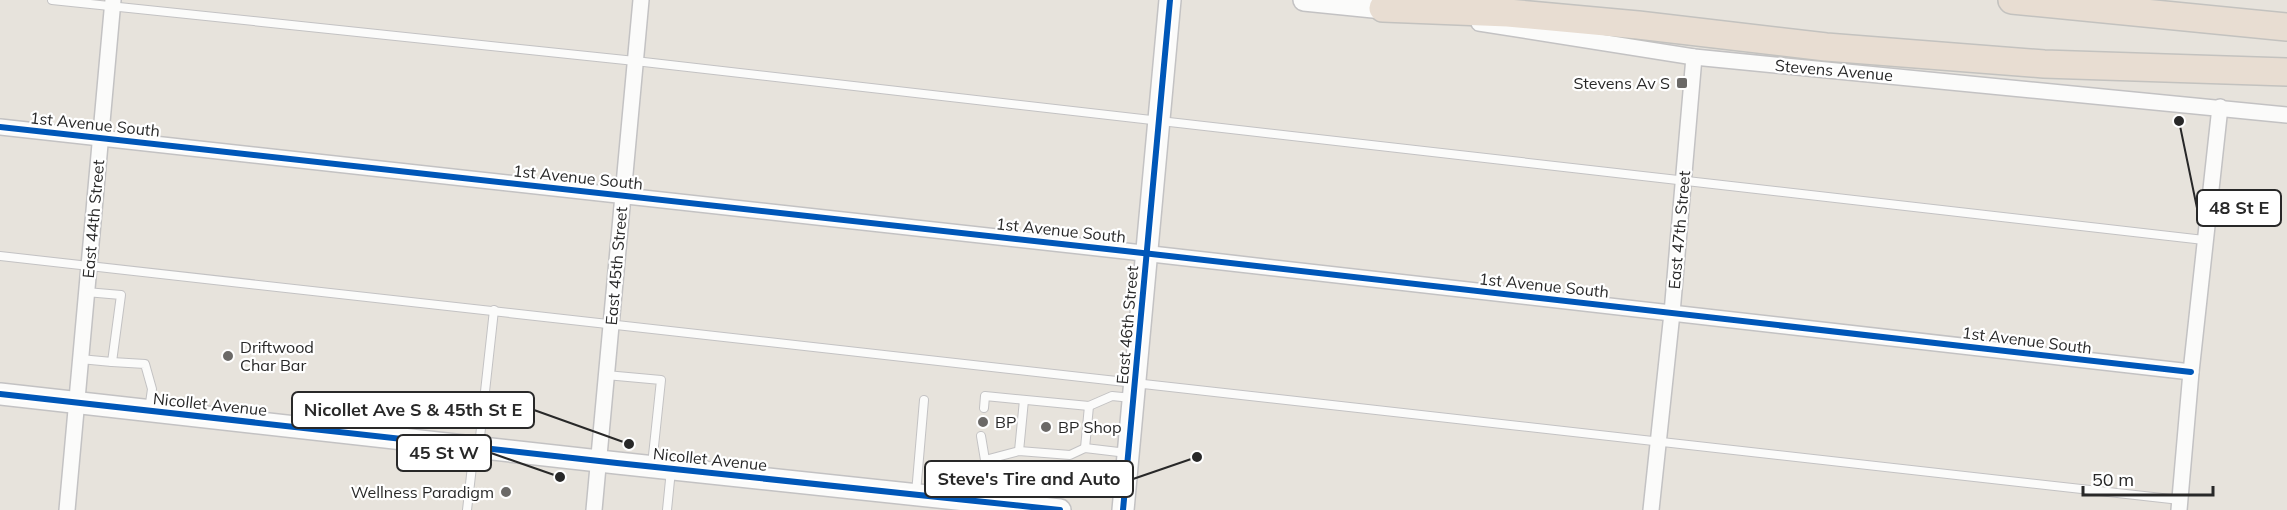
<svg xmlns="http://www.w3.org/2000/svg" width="2287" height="510" viewBox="0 0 2287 510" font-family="Mulish,sans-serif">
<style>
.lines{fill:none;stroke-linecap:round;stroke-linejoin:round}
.lane-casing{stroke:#c3c2c3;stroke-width:10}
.street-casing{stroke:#c3c2c3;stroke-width:18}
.secondary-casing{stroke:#c3c2c3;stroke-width:24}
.highway-casing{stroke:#c3c2bf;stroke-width:30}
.lane{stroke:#fbfbfa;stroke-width:8}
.street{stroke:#fbfbfa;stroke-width:15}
.secondary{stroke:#fbfbfa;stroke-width:21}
.highway{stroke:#e8ddd2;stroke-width:27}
.cycleway-casing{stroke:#fff;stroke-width:10}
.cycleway{stroke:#0057b8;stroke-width:6}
.poi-dot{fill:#6b6967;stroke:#fff;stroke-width:2}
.labels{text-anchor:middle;stroke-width:4.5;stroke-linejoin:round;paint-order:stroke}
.street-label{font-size:16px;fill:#282828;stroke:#fff}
.poi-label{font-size:16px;fill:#282828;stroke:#fff;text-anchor:start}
.leader{fill:none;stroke:#282828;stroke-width:2}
.callout-dot{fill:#282828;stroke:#fff;stroke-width:2}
.callout{fill:#fff;stroke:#282828;stroke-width:2}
.callout-label{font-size:18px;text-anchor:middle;font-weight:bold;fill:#282828}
</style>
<rect width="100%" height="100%" fill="#e7e3dc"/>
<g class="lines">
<g class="lane-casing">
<g id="lane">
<polyline points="52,0 635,61 2204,240"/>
<polyline points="0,256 2180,500"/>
<polyline points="80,359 112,362 121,295 86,292"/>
<polyline points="112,362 145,364 152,389 149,410"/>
<polyline points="606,375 661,380 652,465"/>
<polyline points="984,408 985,396 1089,406 1112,396 1132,398"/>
<polyline points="981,436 985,460 981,500"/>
<polyline points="479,446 494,310"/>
<polyline points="1085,448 1089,406"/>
<polyline points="1019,451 1024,400"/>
<polyline points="985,460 1019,451 1070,455 1085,448 1127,453"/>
<polyline points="916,493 924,400"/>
<polyline points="467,510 474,449"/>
<polyline points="667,510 671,470"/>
</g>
</g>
<g class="street-casing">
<g id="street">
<polyline points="1479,23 1694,57 2287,115"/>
<polyline points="0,127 1125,251 2191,372"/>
<polyline points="67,510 113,0"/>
<polyline points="594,510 641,0"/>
<polyline points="1651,510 1672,313 1694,57"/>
<polyline points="2179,510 2191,372 2220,107"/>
</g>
</g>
<g class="secondary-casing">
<g id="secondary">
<polyline points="1304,0 1383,8"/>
<polyline points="0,394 617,463 1060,510"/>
<polyline points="1123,510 1170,0"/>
</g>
</g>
<g class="highway-casing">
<g id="highway">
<polyline points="2012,0 2287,27"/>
<polyline points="1383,8 1508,13 1638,25 1826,47 2044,64 2287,72"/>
</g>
</g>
<use href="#lane" class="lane"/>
<use href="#street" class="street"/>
<use href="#secondary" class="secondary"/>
<use href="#highway" class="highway"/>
<g class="cycleway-casing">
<g id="cycleway">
<polyline points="0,127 1125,251 2191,372"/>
<polyline points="0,394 617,463 1060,510"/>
<polyline points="1123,510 1170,0"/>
</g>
</g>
<use href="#cycleway" class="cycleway"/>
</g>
<g class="poi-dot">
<rect x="1676" y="77" width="12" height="12" rx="3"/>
<circle cx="228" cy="356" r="6"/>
<circle cx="983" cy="422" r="6"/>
<circle cx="1046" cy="427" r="6"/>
<circle cx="506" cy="492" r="6"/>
</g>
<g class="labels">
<g class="street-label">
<text transform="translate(1834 70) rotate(5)" y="6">Stevens Avenue</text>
<text transform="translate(95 124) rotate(6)" y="6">1st Avenue South</text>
<text transform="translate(578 177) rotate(6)" y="6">1st Avenue South</text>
<text transform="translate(93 219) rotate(-85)" y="6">East 44th Street</text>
<text transform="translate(1061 230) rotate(6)" y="6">1st Avenue South</text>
<text transform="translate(1679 230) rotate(-85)" y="6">East 47th Street</text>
<text transform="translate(616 266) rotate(-85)" y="6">East 45th Street</text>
<text transform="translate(1544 285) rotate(6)" y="6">1st Avenue South</text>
<text transform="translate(1127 325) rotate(-85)" y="6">East 46th Street</text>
<text transform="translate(2027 340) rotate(7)" y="6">1st Avenue South</text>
<text transform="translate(210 404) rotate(6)" y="6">Nicollet Avenue</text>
<text transform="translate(710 459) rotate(6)" y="6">Nicollet Avenue</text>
</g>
<g class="poi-label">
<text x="1670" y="89" text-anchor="end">Stevens Av S</text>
<text x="240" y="353">Driftwood<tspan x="240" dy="18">Char Bar</tspan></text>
<text x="995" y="428">BP</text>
<text x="1058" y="433">BP Shop</text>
<text x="494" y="498" text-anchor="end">Wellness Paradigm</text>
</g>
</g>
<path class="leader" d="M2179 121L2197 208M629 444L534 410M560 477L491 453M1197 457L1133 479"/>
<g class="callout-dot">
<circle cx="2179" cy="121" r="6"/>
<circle cx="629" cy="444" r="6"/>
<circle cx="560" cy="477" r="6"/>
<circle cx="1197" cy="457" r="6"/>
</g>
<g class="callout">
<rect x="2197" y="190" width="84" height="36" rx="6"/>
<rect x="292" y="392" width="242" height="36" rx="6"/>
<rect x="397" y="435" width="94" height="36" rx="6"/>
<rect x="925" y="461" width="208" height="36" rx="6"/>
</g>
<g class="callout-label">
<text x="2239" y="214">48 St E</text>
<text x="413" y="416">Nicollet Ave S &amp; 45th St E</text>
<text x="444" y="459">45 St W</text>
<text x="1029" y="485">Steve's Tire and Auto</text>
</g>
<path d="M2083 486v9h130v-9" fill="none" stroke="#282828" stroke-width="3"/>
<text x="2092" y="486" font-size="18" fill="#282828" stroke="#ffffff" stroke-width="4.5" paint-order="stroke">50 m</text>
</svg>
